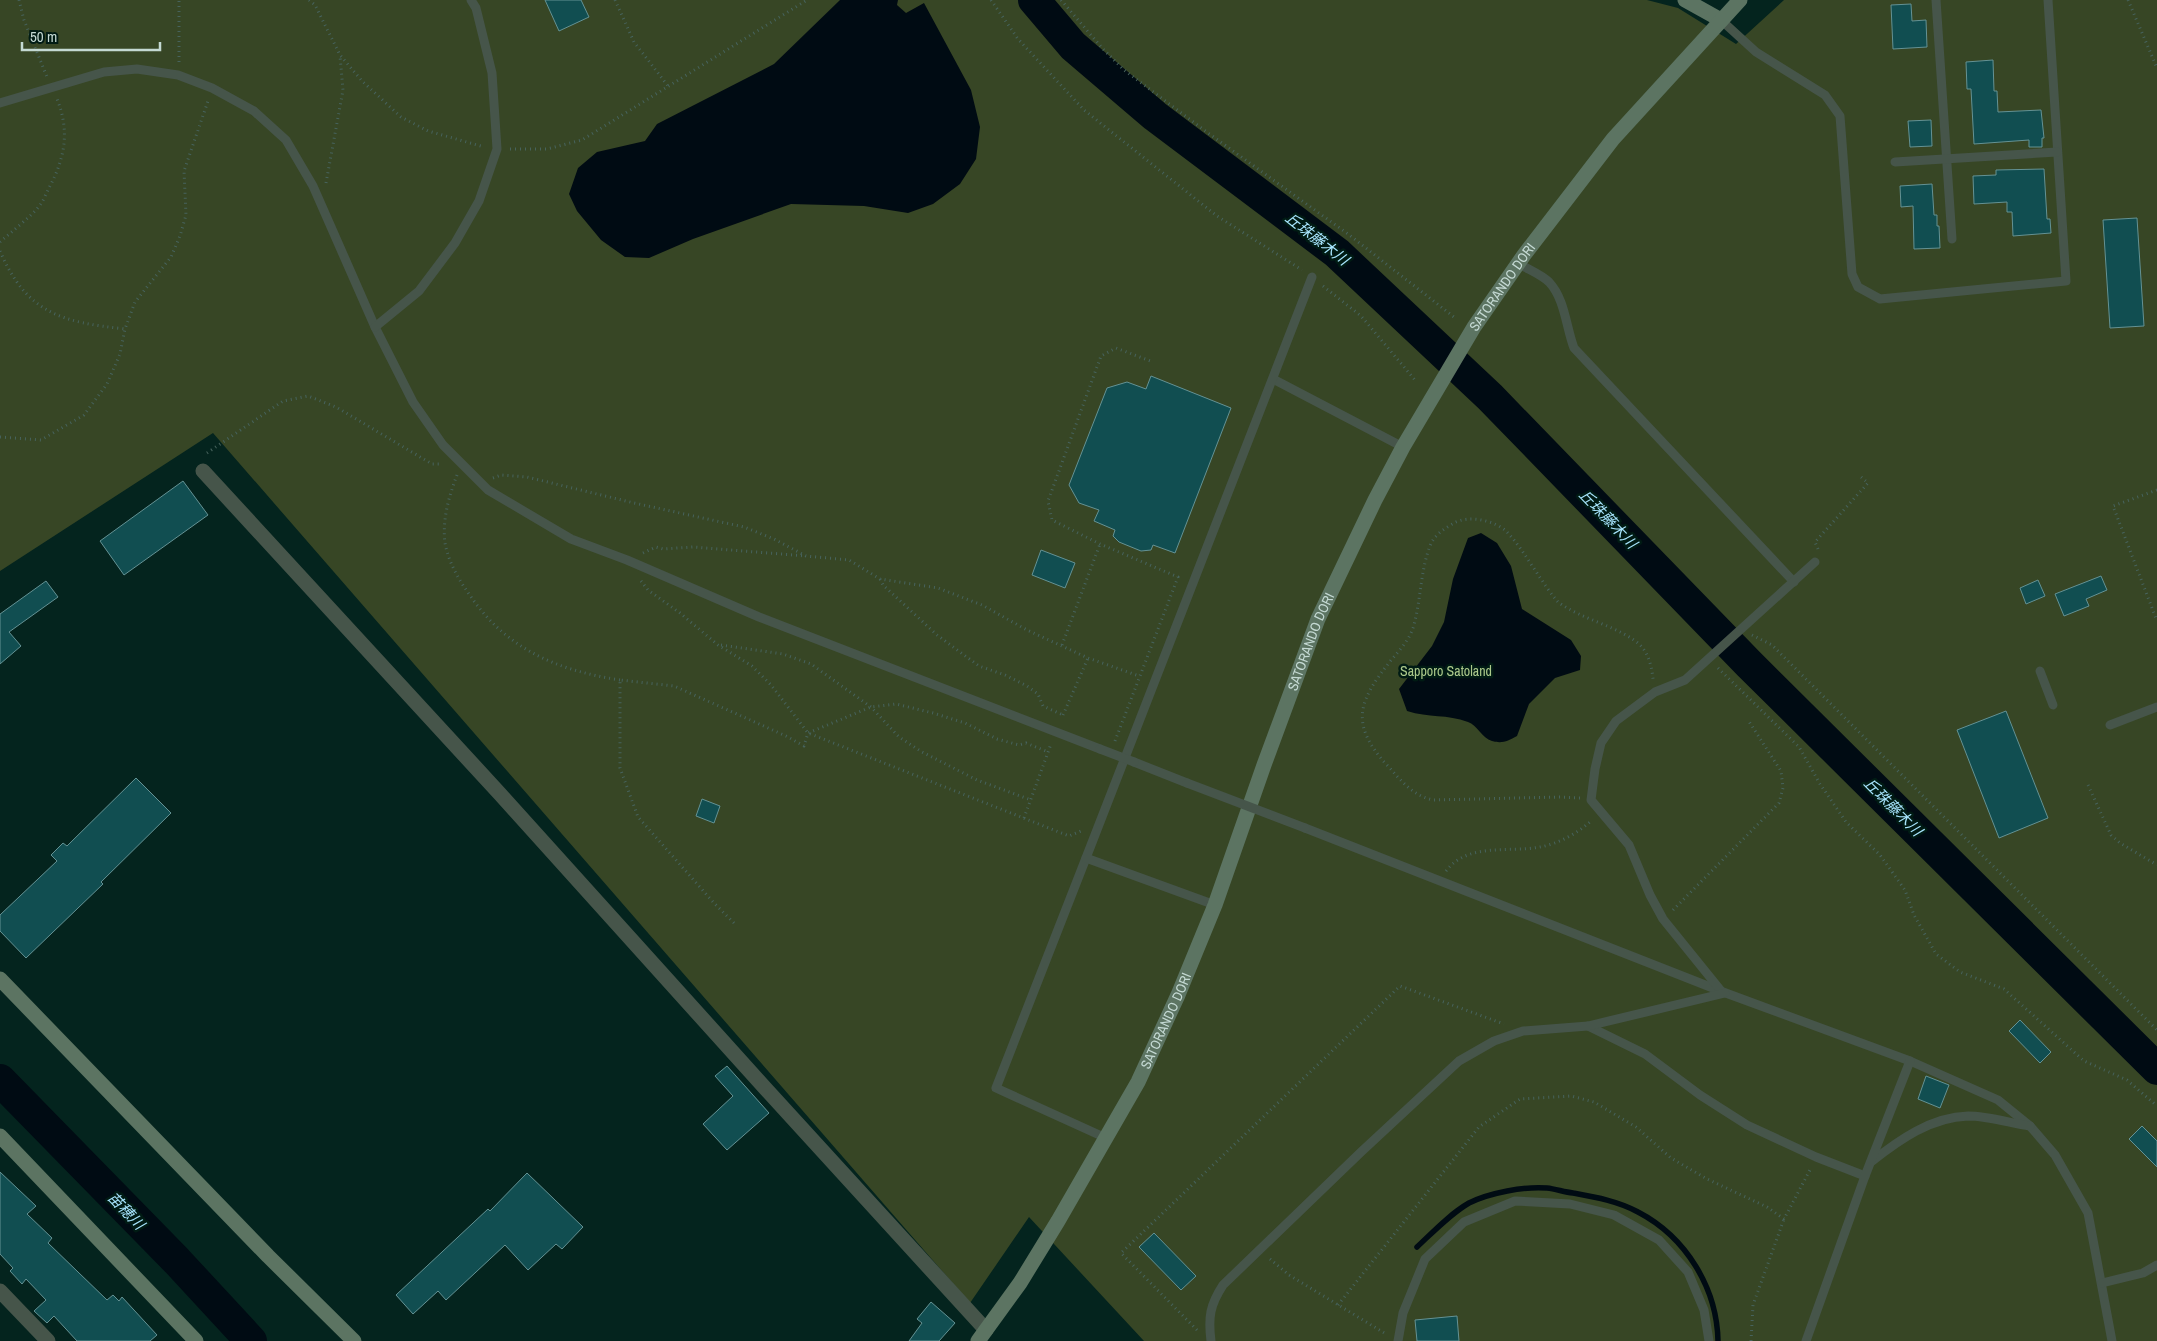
<svg xmlns="http://www.w3.org/2000/svg" width="2157" height="1341" viewBox="0 0 2157 1341" font-family="'Archivo Narrow','Noto Sans JP',sans-serif">
<style>
.green{fill:#374625}
.water{fill:#000b13}
.lines{fill:none;stroke-linecap:round;stroke-linejoin:round}
.stream{stroke:#000b13;stroke-width:5.5}
.river{stroke:#000b13;stroke-width:32}
.building{fill:#114e51;stroke:#649294}
.path{stroke:#47635d;stroke-width:3;stroke-dasharray:1 4;stroke-linecap:butt}
.lane{stroke:#46554a;stroke-width:9}
.street{stroke:#46554a;stroke-width:15}
.secondary{stroke:#5c7462;stroke-width:15}
.lane-bridge{stroke:#46554a;stroke-width:9}
.labels{text-anchor:middle;stroke-width:5;stroke-linejoin:round;paint-order:stroke}
.street-label{font-size:14px;fill:#c4d9d3;stroke:#001b14}
.park-label{font-size:14px;fill:#acca8c;stroke:#001b14}
.water-label{font-size:15px;font-style:italic;fill:#a8e6ff;stroke:#001b14}
</style>
<rect width="100%" height="100%" fill="#04241e"/>
<polygon class="green" points="0,0 1647,0 1678,8 1736,44 1784,0 2157,0 2157,1341 1144,1341 1029,1217 970,1303 213,433 0,571"/>
<g class="water">
<polygon points="840,0 898,0 897,5 906,13 924,3 971,90 980,127 976,159 960,184 933,204 908,213 864,206 791,204 693,239 649,258 625,257 601,240 577,211 569,194 578,168 597,152 645,141 657,124 774,64"/>
<path d="M1481 533 1497 543 1511 566 1522 609 1571 640 1581 656 1580 670 1555 678 1529 704 1517 736C1508 741 1502 744 1492 741 1482 738 1477 725 1468 722 1447 714 1429 718 1407 711L1399 689 1432 646 1444 622 1453 579 1468 538Z"/>
</g>
<g class="lines">
<path class="stream" d="M1417 1247C1433 1232 1450 1214 1469 1203 1489 1193 1525 1186 1547 1188 1556 1189 1564 1192 1573 1193 1595 1197 1618 1201 1638 1212 1686 1237 1717 1288 1718 1341"/>
<g class="river">
<polyline points="1034,0 1073,46 1155,116 1337,253 1490,397 1749,664 2157,1069"/>
<polyline points="0,1080 177,1261 251,1341"/>
</g>
</g>
<g class="building">
<polygon points="545,0 581,0 589,17 559,31"/>
<polygon points="1911,4 1912,21 1926,20 1927,47 1893,49 1891,5"/>
<polygon points="1993,60 1994,91 1997,91 1998,112 2041,110 2044,138 2042,138 2042,147 2029,147 2029,140 1974,144 1971,89 1967,89 1966,62"/>
<polygon points="1931,120 1932,146 1910,147 1908,121"/>
<polygon points="2044,169 2047,219 2050,219 2051,233 2013,236 2012,212 2007,212 2007,202 1974,204 1973,176 1996,175 1996,170"/>
<polygon points="1932,184 1934,215 1937,215 1937,226 1939,226 1940,248 1914,249 1913,206 1901,207 1900,186"/>
<polygon points="2137,218 2144,326 2110,328 2103,220"/>
<polygon points="1151,376 1231,408 1175,553 1153,545 1151,550 1141,551 1119,542 1113,536 1115,530 1094,521 1099,510 1079,503 1069,485 1107,388 1127,382 1146,389"/>
<polygon points="183,481 208,515 124,575 100,541"/>
<polygon points="1041,550 1075,563 1065,588 1032,575"/>
<polygon points="2101,576 2107,590 2086,599 2089,606 2064,616 2055,594"/>
<polygon points="2038,580 2045,596 2026,604 2020,588"/>
<polygon points="46,581 58,597 9,632 21,646 0,664 0,614"/>
<polygon points="2006,711 2048,818 1999,838 1957,730"/>
<polygon points="136,778 171,813 101,882 103,884 26,958 0,931 0,915 57,861 51,855 63,843 67,846"/>
<polygon points="702,799 720,806 714,823 696,816"/>
<polygon points="2020,1020 2051,1052 2040,1063 2009,1031"/>
<polygon points="727,1066 769,1113 727,1150 703,1124 733,1096 715,1076"/>
<polygon points="1926,1076 1949,1085 1940,1108 1918,1099"/>
<polygon points="2142,1126 2157,1141 2157,1167 2129,1139"/>
<polygon points="0,1172 36,1206 27,1214 52,1238 48,1243 107,1300 113,1295 119,1301 122,1297 157,1335 150,1341 77,1341 54,1316 47,1323 34,1311 46,1300 26,1279 22,1284 10,1271 13,1268 0,1254"/>
<polygon points="527,1173 583,1227 562,1249 556,1244 528,1270 505,1245 446,1300 438,1291 413,1314 396,1295 488,1209 490,1211"/>
<polygon points="1154,1233 1196,1276 1181,1290 1139,1247"/>
<polygon points="931,1302 955,1323 939,1341 909,1341 922,1323 917,1319"/>
<polygon points="1457,1316 1459,1341 1417,1341 1415,1320"/>
</g>
<g class="lines">
<g class="path">
<polyline points="19,0 24,20 47,77"/>
<polyline points="309,0 315,5 340,55 362,81 401,117 428,131 484,147"/>
<polyline points="615,0 634,42 668,86"/>
<polyline points="991,0 1018,39 1084,110 1217,216 1302,270"/>
<polyline points="1061,0 1103,49 1124,70 1204,130 1348,234 1454,317"/>
<polyline points="2128,0 2157,68"/>
<polyline points="179,62 179,0"/>
<polyline points="510,149 547,149 582,140 807,0"/>
<polyline points="326,183 343,90 340,56"/>
<path d="M0 242C11 232 32 216 40 205 44 200 46 193 49 188 65 158 70 131 57 99"/>
<path d="M0 251C27 314 62 322 125 329"/>
<polyline points="1323,286 1361,316 1415,380"/>
<polyline points="0,437 41,440 84,415 107,384 120,354 125,329 135,302 171,257 180,236 186,215 184,171 208,101"/>
<polyline points="207,453 283,401 308,396 336,407 432,464 442,464"/>
<path d="M457 475C449 496 442 520 445 543 448 560 457 577 467 591 504 648 555 670 620 680"/>
<polyline points="493,478 501,475 527,477 634,503 744,527 774,539 806,556 849,560 880,579 938,588 982,605 1027,630 1088,658 1139,676"/>
<polyline points="2157,490 2113,506 2157,621"/>
<polyline points="1818,549 1815,542 1868,483 1860,476"/>
<polyline points="643,553 656,547 663,549 693,547 806,556"/>
<polyline points="880,579 883,585 937,635 979,666 1005,675 1027,686 1038,694 1043,706 1063,715"/>
<polyline points="641,581 648,590 680,613 718,645 752,666 771,685 808,733 1069,836 1081,831 1082,829"/>
<polyline points="1752,635 1772,645 2157,1030"/>
<polyline points="721,645 783,654 811,664 871,707 899,737 922,752 977,780 1031,800"/>
<polyline points="1062,645 1100,544"/>
<polyline points="1718,668 1799,747 1820,784 1846,822 1880,855 1905,890 1914,915 1936,954 1960,972 2004,989 2084,1061 2127,1080 2157,1106"/>
<polyline points="1063,715 1088,658"/>
<polyline points="1115,741 1178,577 1100,544 1052,520 1048,501 1101,356 1116,348 1153,362"/>
<polyline points="2088,785 2111,835 2120,843 2157,865"/>
<path d="M1580 798 1561 797 1433 800C1411 795 1401 780 1386 764 1348 722 1360 699 1392 659 1400 650 1409 640 1413 628 1421 602 1420 572 1430 546 1434 535 1444 529 1454 523 1468 515 1495 520 1507 532 1525 551 1540 581 1558 602 1582 620 1622 627 1641 646 1649 654 1652 669 1653 679"/>
<polyline points="1024,818 1051,744"/>
<path d="M1446 871C1468 842 1509 853 1540 847 1558 844 1578 833 1591 821"/>
<polyline points="1673,910 1779,803 1783,788 1781,771 1748,720"/>
<polyline points="734,923 714,903 638,817 620,768 620,680 674,686 786,736 804,746 808,733 871,707 896,704 933,713 965,723 997,739 1019,745 1026,743 1048,752"/>
<polyline points="1270,1259 1289,1275 1386,1334"/>
<polyline points="1338,1305 1479,1127 1520,1099 1571,1096 1594,1102 1636,1127 1671,1158 1707,1179 1767,1207 1784,1219 1811,1168"/>
<polyline points="1197,1330 1121,1253 1400,986 1504,1024"/>
<polyline points="1751,1341 1753,1305 1784,1219"/>
</g>
<g class="lane">
<polyline points="1936,0 1952,239"/>
<polyline points="1721,20 1756,52 1825,95 1840,116 1852,274 1858,287 1880,299 2066,281 2048,0"/>
<polyline points="0,103 104,72 137,69 178,75 212,88 254,111 286,140 313,186 375,327 413,402 443,445 488,490 571,539 627,560 759,617 1100,749"/>
<polyline points="1895,162 2057,152"/>
<path d="M1518 263C1527 269 1541 274 1549 282 1565 299 1566 327 1574 348L1794 582"/>
<polyline points="375,327 419,291 455,243 479,201 497,149 492,73 476,8 471,0"/>
<polyline points="1273,379 1403,447"/>
<polyline points="2040,671 2053,705"/>
<polyline points="2110,725 2157,707"/>
<polyline points="1134,762 1187,783"/>
<polyline points="1305,828 1723,992 1910,1061 1998,1100 2030,1126 2055,1155 2088,1213 2112,1341"/>
<polyline points="1086,858 996,1088 1106,1138"/>
<polyline points="1215,905 1086,858 1312,277"/>
<polyline points="1722,992 1663,919 1650,895 1629,845 1591,800 1595,769 1601,743 1616,721 1655,692 1685,680 1815,562"/>
<polyline points="1588,1026 1645,1054 1700,1095 1747,1125 1816,1157 1865,1176"/>
<path d="M1871 1162C1899 1140 1931 1117 1968 1116 1988 1116 2010 1123 2030 1126"/>
<polyline points="2102,1283 2143,1273 2157,1265"/>
<path d="M1211 1341C1208 1317 1210 1305 1223 1285L1361 1152 1459 1061 1494 1041 1523 1031 1588 1026 1725 993"/>
<polyline points="1398,1341 1403,1313 1425,1259 1464,1222 1515,1201 1570,1204 1614,1215 1659,1240 1688,1272 1704,1310 1709,1341"/>
<polyline points="1806,1341 1865,1176 1910,1061"/>
</g>
<g class="street">
<polyline points="203,471 500,794 765,1088 986,1330"/>
<polyline points="0,1291 48,1341"/>
</g>
<g class="secondary">
<polyline points="1685,0 1721,20"/>
<polyline points="0,979 268,1256 354,1341"/>
<polyline points="0,1136 196,1341"/>
<path id="s1" d="M978 1341 1020 1283 1058 1221 1138 1082 1178 995 1215 905 1264 765 1318 619 1375 500 1403 447 1474 327 1524 255 1613 139 1740 0"/>
</g>
<g class="lane-bridge">
<polyline points="1100,749 1134,762"/>
<polyline points="1187,783 1305,828"/>
</g>
</g>
<g class="labels">
<g class="street-label">
<text dy="5" stroke="none"><textPath href="#s1" startOffset="1182">SATORANDO DORI</textPath></text>
<text dy="5" stroke="none"><textPath href="#s1" startOffset="778">SATORANDO DORI</textPath></text>
<text dy="5" stroke="none"><textPath href="#s1" startOffset="372">SATORANDO DORI</textPath></text>
</g>
<g class="park-label">
<text x="1446" y="676">Sapporo Satoland</text>
</g>
<g class="water-label">
<text transform="translate(1317 239) rotate(38)" y="5">丘珠藤木川</text>
<text transform="translate(1608 519) rotate(46)" y="5">丘珠藤木川</text>
<text transform="translate(1893 807) rotate(45)" y="5">丘珠藤木川</text>
<text transform="translate(126 1211) rotate(46)" y="5">苗穂川</text>
</g>
</g>
<path d="M22 42v8h138v-8" fill="none" stroke="#c4d9d3" stroke-width="2.5"/>
<text x="30" y="42" font-size="15" fill="#c4d9d3" stroke="#001b14" stroke-width="4" paint-order="stroke">50 m</text>
</svg>
